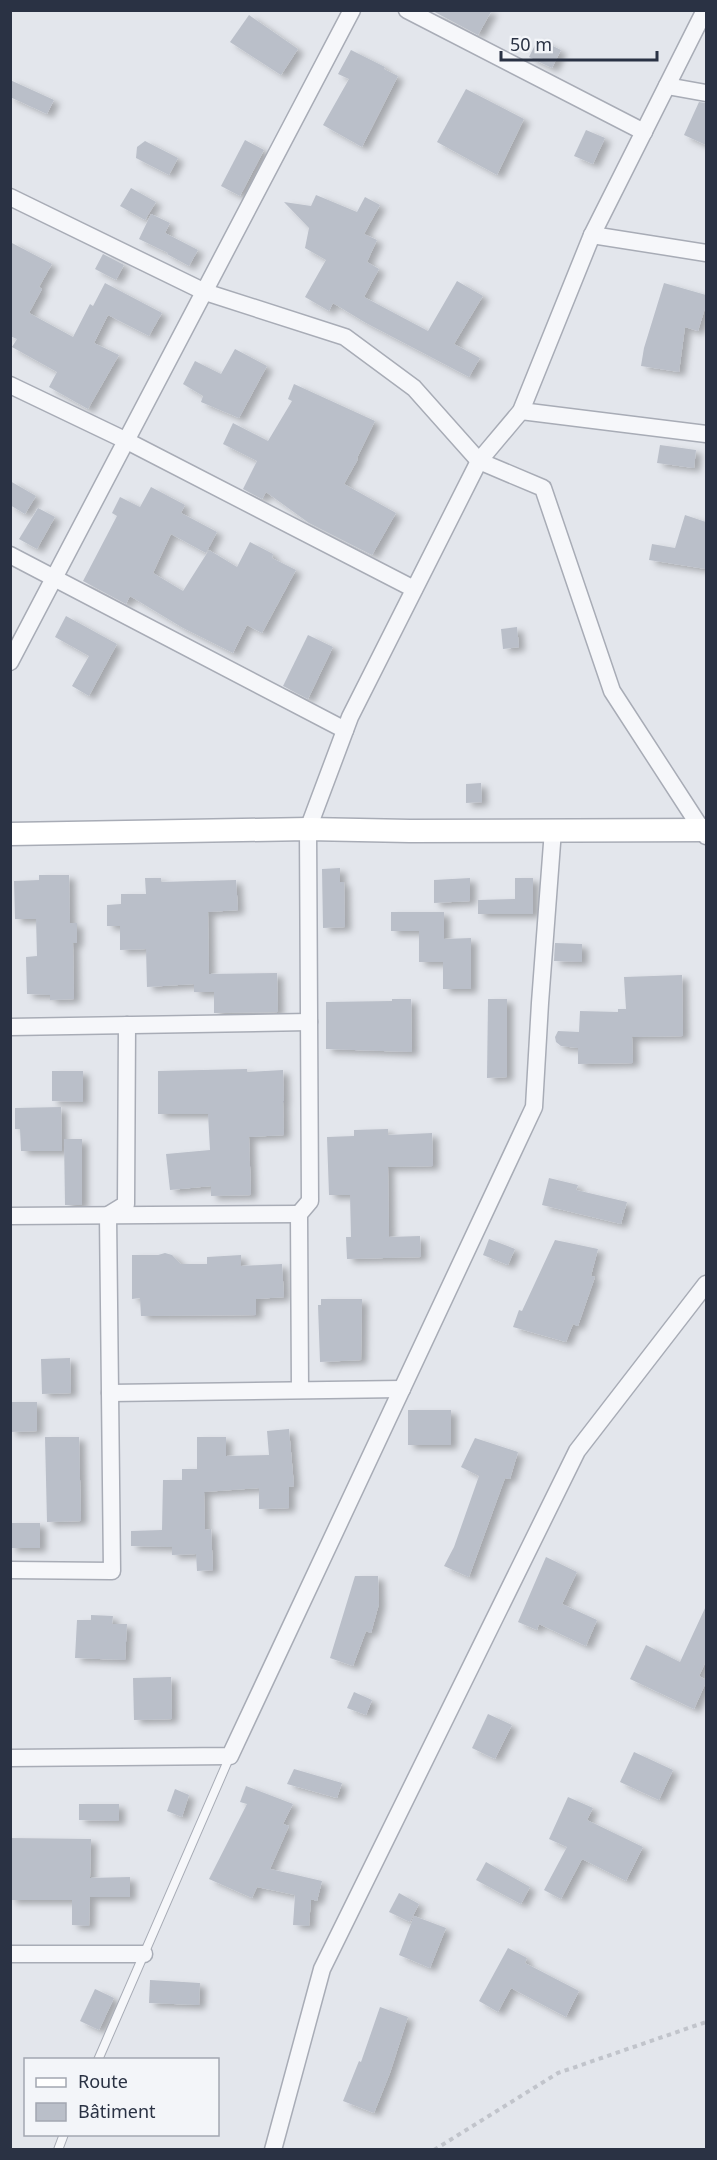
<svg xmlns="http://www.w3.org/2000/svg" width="717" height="2160" viewBox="0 0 717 2160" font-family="'Noto Sans',sans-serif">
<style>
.building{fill:#babfc9;filter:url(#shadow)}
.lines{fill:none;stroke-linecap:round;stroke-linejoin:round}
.lane-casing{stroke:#a8acb6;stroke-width:10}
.street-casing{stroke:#a8acb6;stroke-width:19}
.secondary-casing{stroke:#a8acb6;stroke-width:25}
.path{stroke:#c1c4cb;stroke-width:4;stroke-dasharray:4.5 4.5;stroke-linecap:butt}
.lane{stroke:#f6f7fa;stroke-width:8}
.street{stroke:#f6f7fa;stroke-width:16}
.secondary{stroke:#fff;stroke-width:22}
</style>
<defs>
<filter id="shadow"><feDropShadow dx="6" dy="4" stdDeviation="3" flood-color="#0004"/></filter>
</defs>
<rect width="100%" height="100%" fill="#e3e6ec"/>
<g class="building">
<polygon points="431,10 492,10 478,35"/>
<polygon points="249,15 298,49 281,75 230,42"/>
<polygon points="538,39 561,50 552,68 529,57"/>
<polygon points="351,50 385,67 384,69 398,76 362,147 323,125 349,79 338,74"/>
<polygon points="10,80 54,100 47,114 10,97"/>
<polygon points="466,89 524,119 497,175 437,142"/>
<polygon points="699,102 706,103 706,145 684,135"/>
<polygon points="586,130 605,138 593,164 574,156"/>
<polygon points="245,140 264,150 240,196 221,186"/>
<polygon points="145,141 178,158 169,175 136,158 137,147"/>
<polygon points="131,188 156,202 145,220 120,206"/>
<polygon points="316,195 357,212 365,197 380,205 364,234 377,240 367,262 379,269 364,297 428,331 457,281 483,296 454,344 480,358 469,377 366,323 333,303 329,311 305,297 326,260 305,248 309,228 284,202 311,206"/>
<polygon points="151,214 170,223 165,233 198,250 189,266 167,254 168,253 139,239"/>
<polygon points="10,242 52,264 39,287 42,289 29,313 73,337 90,304 93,306 105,283 162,313 149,336 108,315 94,343 119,355 88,409 49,387 57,372 12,347 17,339 10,336"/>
<polygon points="103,254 124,265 116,280 95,269"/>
<polygon points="664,283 706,295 706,305 698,331 685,327 679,372 641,366 644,348"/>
<polygon points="235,349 267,366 239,418 201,402 203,396 183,384 195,361 221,374"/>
<polygon points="294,384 375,421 357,458 358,459 344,484 396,513 372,555 309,523 266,492 262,499 243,489 257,461 223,444 233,423 268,441 292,401 288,399"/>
<polygon points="660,445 696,450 694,468 657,463"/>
<polygon points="10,481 36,496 25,514 10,505"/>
<polygon points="151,487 185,505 181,513 217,532 206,553 171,534 153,573 183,591 209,550 237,567 250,542 273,554 272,558 296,570 262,633 247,625 233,653 183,628 130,596 126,604 83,581 117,516 112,513 120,497 140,507"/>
<polygon points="38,508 55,517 37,549 19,539"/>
<polygon points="685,515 706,522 706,569 649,560 652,544 675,548"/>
<polygon points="66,616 117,644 89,696 72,686 89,656 55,637"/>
<polygon points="517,627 519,647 503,649 501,629"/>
<polygon points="308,635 333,647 308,699 283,686"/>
<polygon points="481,783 482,802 466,803 466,784"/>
<polygon points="340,868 340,882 344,882 345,927 323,928 322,869"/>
<polygon points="39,875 69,875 70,923 77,923 77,943 73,943 74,999 50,1000 50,995 27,994 26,957 37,956 36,919 15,919 14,881 39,880"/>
<polygon points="145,878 161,878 161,882 236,880 238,910 208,912 209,974 277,973 278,1012 214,1013 214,992 194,992 194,984 147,987 146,949 120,950 120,926 107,926 107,905 121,904 121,894 146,894"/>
<polygon points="470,878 470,901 434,903 434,880"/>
<polygon points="515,878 533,878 533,914 478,914 478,900 515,899"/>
<polygon points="391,912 444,912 444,939 471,938 471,989 443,989 443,962 419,962 419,931 391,931"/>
<polygon points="555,943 582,944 582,962 554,961"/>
<polygon points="682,975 683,1036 632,1037 633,1063 578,1064 578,1048 561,1046 556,1042 555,1037 558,1031 579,1032 580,1011 618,1012 618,1009 626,1009 624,977"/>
<polygon points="392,999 411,999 412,1052 326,1049 326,1002 392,1001"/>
<polygon points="488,999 507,999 507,1077 487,1078"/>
<polygon points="247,1069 247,1072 283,1070 284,1101 283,1101 284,1135 249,1137 251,1195 211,1196 211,1186 170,1190 166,1154 210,1150 208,1114 158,1114 158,1071"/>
<polygon points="52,1071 83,1071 83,1102 52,1101"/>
<polygon points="61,1107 62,1151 21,1151 20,1129 15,1129 15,1108"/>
<polygon points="388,1129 388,1135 432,1133 433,1166 388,1167 389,1237 420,1236 421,1257 347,1259 346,1237 351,1237 350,1195 329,1195 327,1137 354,1136 354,1130"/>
<polygon points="64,1139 82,1139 82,1205 65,1205"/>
<polygon points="549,1178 578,1185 576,1190 627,1202 621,1224 542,1205"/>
<polygon points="489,1239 515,1249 508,1265 483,1255"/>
<polygon points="555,1240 598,1249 591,1276 595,1277 578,1326 573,1324 566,1342 513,1327 519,1310 522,1311"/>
<polygon points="165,1253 172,1255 181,1264 207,1264 207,1257 241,1255 241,1266 282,1264 284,1297 256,1299 256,1315 141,1316 140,1298 132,1299 132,1255 158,1255"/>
<polygon points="321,1299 362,1299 361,1360 320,1362 318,1305 321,1305"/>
<polygon points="70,1358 71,1393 42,1394 41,1359"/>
<polygon points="10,1402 37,1402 37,1431 10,1432"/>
<rect x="408" y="1410" width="43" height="35"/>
<polygon points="289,1429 294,1486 289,1487 289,1508 259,1509 259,1488 204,1492 205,1530 211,1529 213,1570 197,1571 196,1554 172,1555 172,1547 131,1546 131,1531 162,1530 163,1480 182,1480 182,1469 197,1469 197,1437 226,1437 226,1456 269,1455 267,1431"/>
<polygon points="45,1437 79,1437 81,1521 47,1522"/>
<polygon points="475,1438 518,1452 510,1479 505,1478 469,1577 444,1566 454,1547 479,1476 461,1467"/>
<rect x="10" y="1523" width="30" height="25"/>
<polygon points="546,1557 577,1572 562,1604 597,1620 586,1646 539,1624 537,1630 518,1622"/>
<polygon points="355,1576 378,1576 379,1604 371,1633 366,1631 353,1666 330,1658"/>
<polygon points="706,1606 706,1661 699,1676 706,1680 706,1682 694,1709 630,1679 646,1645 680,1662"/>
<polygon points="91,1615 113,1616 112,1624 127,1624 125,1660 75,1658 77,1620 91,1620"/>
<polygon points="171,1677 172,1719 134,1720 133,1678"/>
<polygon points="354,1692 372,1700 366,1715 347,1708"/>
<polygon points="488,1714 512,1725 495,1759 472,1748"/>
<polygon points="634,1752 673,1770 659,1800 620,1782"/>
<polygon points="294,1769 342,1783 337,1798 287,1784"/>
<polygon points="246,1786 293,1804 283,1824 289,1826 270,1869 322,1881 317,1901 311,1899 309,1926 293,1925 295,1895 257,1887 252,1898 209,1879 247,1804 240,1802"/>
<polygon points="175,1789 189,1795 182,1817 167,1811"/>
<polygon points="568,1797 593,1808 587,1820 643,1847 626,1881 582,1859 561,1899 544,1890 567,1847 549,1839"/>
<polygon points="79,1804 119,1804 119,1821 79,1820"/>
<polygon points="10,1838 91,1839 90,1878 130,1877 130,1897 90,1897 89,1926 72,1925 72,1900 10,1900"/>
<polygon points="486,1862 530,1887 521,1904 476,1880"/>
<polygon points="399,1893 419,1904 410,1922 389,1912"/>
<polygon points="414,1916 446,1928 430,1968 399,1955"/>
<polygon points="508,1948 527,1958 525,1963 579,1991 566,2017 511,1988 498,2012 479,2001"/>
<polygon points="150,1980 200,1983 199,2005 149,2003"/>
<polygon points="95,1989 114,1998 99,2030 80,2021"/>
<polygon points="380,2007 408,2017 390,2073 374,2113 343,2101 359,2061 361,2062"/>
</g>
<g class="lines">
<g class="lane-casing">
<g id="lane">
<polyline points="98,2060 230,1756"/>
<polyline points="58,2150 64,2134"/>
</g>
</g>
<g class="street-casing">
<g id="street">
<polyline points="407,10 644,132"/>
<polyline points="667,86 706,93"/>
<polyline points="10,197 205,292 345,337 414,388 479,461 543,488 612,691 706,836"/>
<polyline points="592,235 706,253"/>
<polyline points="10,385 127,441 414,589"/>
<polyline points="521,411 706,434"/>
<polyline points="10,555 345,730"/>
<polyline points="10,662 352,10"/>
<polyline points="10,1027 309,1022"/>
<polyline points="10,1216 299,1214"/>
<polyline points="300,1389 299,1214 310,1201 308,829 350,717 479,461 521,411 592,235 705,10"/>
<polyline points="110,1393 402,1389"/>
<polyline points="10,1570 112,1571 108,1215 126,1204 127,1025"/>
<polyline points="10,1758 230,1756 534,1107 540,1003 553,830"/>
<polyline points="10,1954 144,1954"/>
<polyline points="273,2150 322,1969 577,1451 706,1284"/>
</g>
</g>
<g class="secondary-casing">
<polyline id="secondary" points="10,834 308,829 410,831 706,830"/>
</g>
<polyline class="path" points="434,2150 558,2073 706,2022"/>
<use href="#lane" class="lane"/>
<use href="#street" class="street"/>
<use href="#secondary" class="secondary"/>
</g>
<rect width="717" height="2160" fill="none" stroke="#2a3244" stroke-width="24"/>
<rect x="24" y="2058" width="195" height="78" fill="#f3f5f9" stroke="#a3a7b1" stroke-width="1.5"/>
<rect x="36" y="2078" width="30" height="9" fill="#ffffff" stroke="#a3a7b1" stroke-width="1.5"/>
<text x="78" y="2088" font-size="18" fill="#2a3244">Route</text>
<rect x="36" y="2103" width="30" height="18" fill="#babfc9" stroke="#a3a7b1" stroke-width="1.5"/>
<text x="78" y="2118" font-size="18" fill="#2a3244">Bâtiment</text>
<path d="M501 51v9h156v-9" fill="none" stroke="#2a3244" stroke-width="3"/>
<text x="510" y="51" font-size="18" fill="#2a3244" stroke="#f3f5f9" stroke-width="4.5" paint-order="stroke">50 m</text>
</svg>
